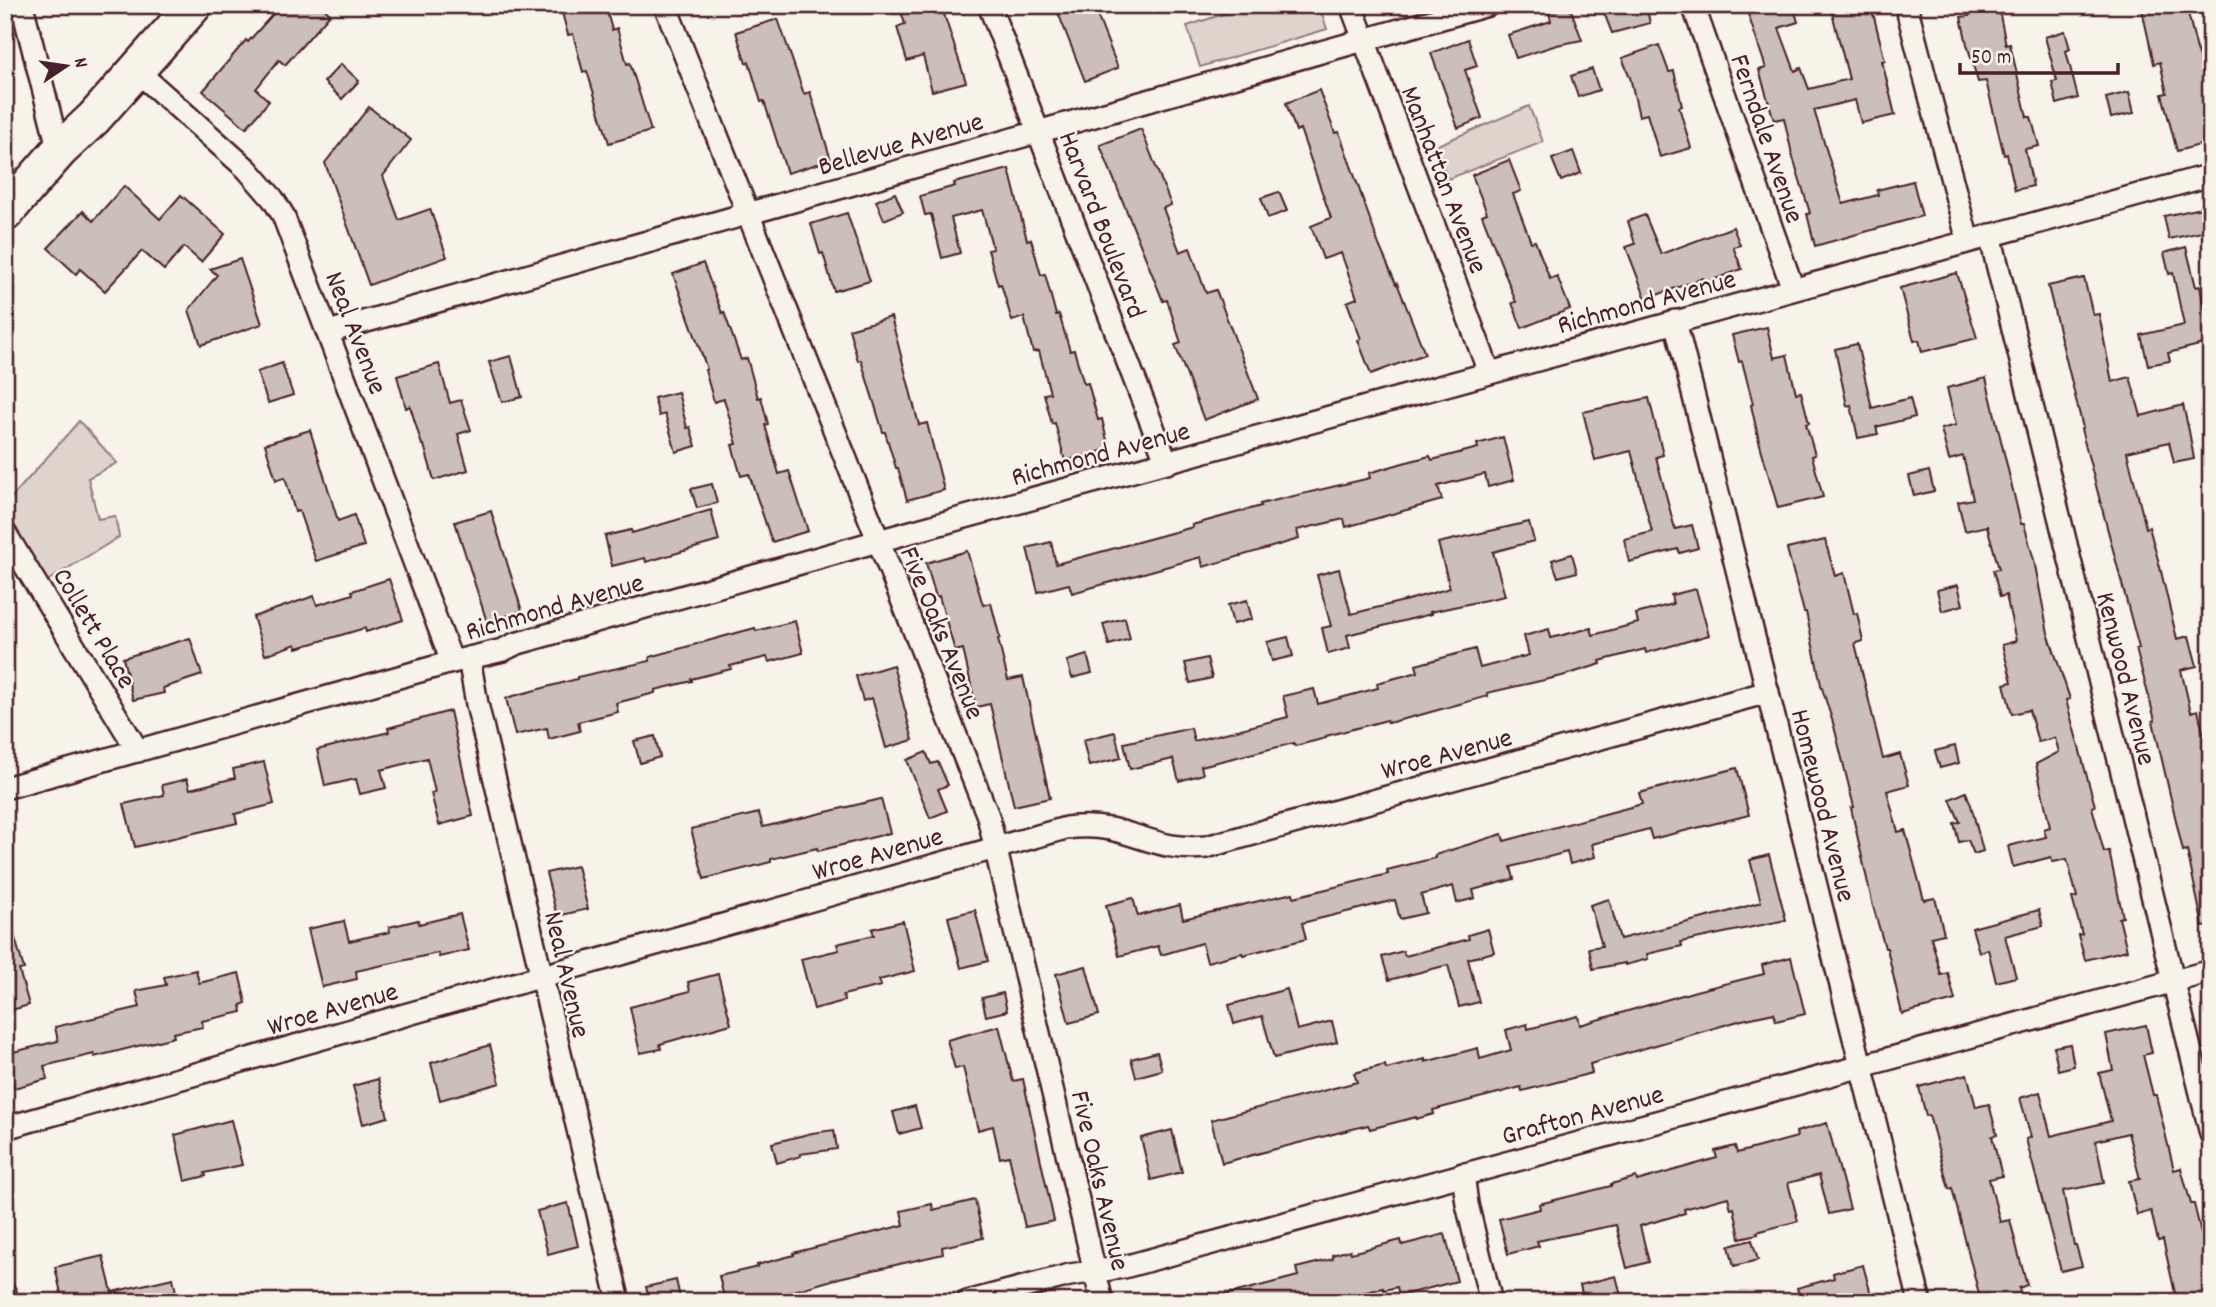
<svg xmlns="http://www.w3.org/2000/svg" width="2216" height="1307" viewBox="0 0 2216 1307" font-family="Dekko,sans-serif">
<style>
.green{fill:#ded4cc;stroke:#947a7c;stroke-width:2}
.building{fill:#ccbfb9;stroke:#4a1f2b;stroke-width:2}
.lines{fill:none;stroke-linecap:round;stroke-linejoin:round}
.minor-casing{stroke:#4a1f2b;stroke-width:26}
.primary-casing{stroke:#4a1f2b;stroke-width:40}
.minor{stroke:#f7f3e8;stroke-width:21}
.primary{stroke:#f7f3e8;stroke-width:35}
.labels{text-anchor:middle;stroke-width:5;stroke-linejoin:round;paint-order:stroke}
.street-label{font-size:28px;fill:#4a1f2b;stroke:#f7f3e8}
</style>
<rect width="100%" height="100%" fill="#f7f3e8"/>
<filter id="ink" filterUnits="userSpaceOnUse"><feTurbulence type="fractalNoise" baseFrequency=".0143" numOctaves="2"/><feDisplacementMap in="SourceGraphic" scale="14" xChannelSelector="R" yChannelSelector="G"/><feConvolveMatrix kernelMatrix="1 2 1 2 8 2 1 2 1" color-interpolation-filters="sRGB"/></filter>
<g filter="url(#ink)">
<g class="green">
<polygon points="1251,5 1319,5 1327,29 1200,67 1187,26"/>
<polygon points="1529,106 1543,142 1448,179 1435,146"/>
<polygon points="79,421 117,463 88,478 98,519 115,516 119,537 39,586 5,533 5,505"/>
</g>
<g class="building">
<polygon points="281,5 320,5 330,14 285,65 279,60 256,89 269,101 246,128 203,91 246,40 248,42"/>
<polygon points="560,5 605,5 612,30 617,28 627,64 630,63 651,131 609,143 587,71 583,72 573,34 568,35"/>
<polygon points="899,5 941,5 966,82 932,91 923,56 907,61 897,27 905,24"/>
<polygon points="1055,5 1093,5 1118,68 1085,81"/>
<polygon points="1601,5 1646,5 1650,23 1612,33"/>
<polygon points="1745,5 1793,5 1798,22 1779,28 1795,71 1801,68 1809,89 1849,79 1830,5 1871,5 1885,61 1882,61 1895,115 1861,123 1855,100 1814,110 1843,204 1878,195 1877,190 1913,181 1922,216 1815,246 1807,214 1810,213 1792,154 1784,118 1774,120 1759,70 1766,68"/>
<polygon points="1967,5 1998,5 2006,45 2010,44 2027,117 2031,117 2039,146 2025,149 2033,186 2015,190 2007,154 2004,155 1986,81 1978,82 1967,44 1961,17 1969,16"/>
<polygon points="2141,5 2186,5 2211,106 2211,142 2177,151 2162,94 2167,93 2160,62 2154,64"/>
<polygon points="1570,7 1582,40 1557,45 1516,58 1508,35 1551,21 1549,12"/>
<polygon points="778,19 804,94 810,92 831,160 787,173 764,101 761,102 749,62 746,63 736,32"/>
<polygon points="2065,31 2070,49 2066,51 2078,98 2057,104 2052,82 2057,81 2045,37"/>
<polygon points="1468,39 1477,66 1465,70 1482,118 1458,128 1431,53"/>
<polygon points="1659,45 1669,72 1674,71 1682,106 1679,107 1691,148 1660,157 1647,114 1639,116 1630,77 1622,58"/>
<polygon points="341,64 359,81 342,99 324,82"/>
<polygon points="1592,69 1599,90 1578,97 1571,76"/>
<polygon points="1319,90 1335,133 1339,132 1379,245 1396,284 1397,283 1425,354 1371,374 1358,340 1361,339 1347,302 1357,298 1341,253 1323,259 1311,226 1331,218 1300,129 1296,131 1286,103"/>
<polygon points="2129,92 2134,113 2111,118 2106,98"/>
<polygon points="369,107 411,140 383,176 399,220 430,209 447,257 369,285 325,163"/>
<polygon points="1141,129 1171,205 1163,208 1180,252 1190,248 1206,293 1216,290 1258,399 1204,420 1175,345 1181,343 1167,300 1163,301 1100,145"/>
<polygon points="1573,151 1581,173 1561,181 1552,159"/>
<polygon points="1509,160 1521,191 1513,194 1531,242 1535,241 1550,279 1557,276 1570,309 1522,328 1512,303 1516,302 1482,215 1487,213 1472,175"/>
<polygon points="1009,169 1027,240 1031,239 1041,275 1045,274 1056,315 1059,314 1070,351 1074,350 1084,384 1088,383 1098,420 1102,419 1109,449 1065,461 1055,423 1052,424 1044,394 1050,393 1039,351 1033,352 1024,317 1012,321 1001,284 998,285 988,250 993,249 982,210 951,218 960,253 942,258 931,214 925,215 920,196 955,186 954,183"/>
<polygon points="124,186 160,219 181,195 225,234 201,262 184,247 164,270 142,251 105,291 80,269 76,274 48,248 83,211 93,221"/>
<polygon points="1279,192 1287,211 1268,218 1261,198"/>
<polygon points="895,193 903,212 884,220 876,201"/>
<polygon points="2211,206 2211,230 2169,239 2164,216"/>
<polygon points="847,213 870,281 834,291 823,253 820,254 811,224"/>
<polygon points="1645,215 1661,254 1733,227 1740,245 1733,247 1742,269 1705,283 1703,278 1646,299 1626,247 1635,244 1628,221"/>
<polygon points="2186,247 2196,287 2200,286 2211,342 2168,353 2170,361 2148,365 2141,335 2184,325 2173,273 2169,274 2164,253"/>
<polygon points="240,259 262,324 201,345 189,310 217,275 210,269"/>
<polygon points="703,263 722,313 724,312 741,360 747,358 758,398 761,397 768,424 765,425 779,474 789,471 808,531 772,542 749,474 741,476 732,445 737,444 724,399 714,402 705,370 707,369 673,274"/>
<polygon points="1957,273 1977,338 1922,352 1919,340 1914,341 1900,288"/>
<polygon points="2084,278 2093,315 2099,314 2112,382 2130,377 2141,416 2183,405 2189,431 2194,459 2174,463 2169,442 2127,452 2146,528 2149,527 2160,567 2177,639 2189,636 2197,666 2181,670 2191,712 2198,710 2211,767 2211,926 2203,927 2187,850 2183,851 2153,721 2155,720 2136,649 2139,648 2081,429 2083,428 2048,286"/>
<polygon points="891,317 919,425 927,423 944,490 907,500 898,468 896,468 885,432 883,432 861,360 858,361 849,329"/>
<polygon points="1767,327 1774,358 1787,355 1796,393 1801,392 1809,423 1806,424 1815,455 1812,456 1823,497 1778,508 1759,441 1751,405 1753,404 1742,361 1739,362 1732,335"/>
<polygon points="1857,344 1872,408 1910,398 1915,417 1876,427 1878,434 1858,438 1851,405 1847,406 1835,349"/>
<polygon points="511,356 522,397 502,402 489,362"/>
<polygon points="282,363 293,395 268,403 257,372"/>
<polygon points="439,364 450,403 461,400 471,430 458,434 468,470 434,480 424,445 422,445 410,406 406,408 397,376"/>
<polygon points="1986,378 2021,524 2024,524 2034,560 2048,633 2070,699 2066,700 2095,806 2092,807 2104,852 2109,851 2123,917 2119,918 2127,950 2085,960 2078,935 2082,934 2072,898 2077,897 2067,859 2053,862 2051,857 2013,867 2008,846 2046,837 2044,829 2050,827 2036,764 2059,752 2055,738 2038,742 2029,710 2012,714 2004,684 2012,682 2002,645 2016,641 2006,595 2000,597 1993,570 1999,569 1987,526 1965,531 1958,502 1973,499 1963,456 1949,460 1941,429 1956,425 1947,388"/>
<polygon points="678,392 687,428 690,427 696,446 676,452 665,414 659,416 654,398"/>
<polygon points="1649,398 1663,455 1656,457 1675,529 1692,525 1698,548 1680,553 1678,549 1629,562 1624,539 1652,532 1631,451 1595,460 1583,412"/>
<polygon points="310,430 338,521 354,515 364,546 316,561 299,511 295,512 285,477 276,480 265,444"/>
<polygon points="1503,437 1514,480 1488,487 1485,474 1438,486 1442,500 1346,527 1344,519 1297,530 1299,539 1203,567 1201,557 1072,593 1069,584 1038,592 1027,548 1051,542 1056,564 1193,527 1192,525 1261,506 1260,504 1370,478 1369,473 1403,463 1430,456 1432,460 1478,448 1477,444"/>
<polygon points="1929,471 1934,491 1914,496 1909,476"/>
<polygon points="712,484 717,503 697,508 691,489"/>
<polygon points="711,510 719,541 646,562 645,558 612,566 605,536 631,530 632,533"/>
<polygon points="491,511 522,611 487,622 455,522"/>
<polygon points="1529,522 1534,541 1493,552 1505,596 1430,612 1431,614 1347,635 1350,648 1328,654 1322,628 1331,626 1317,575 1339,569 1351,614 1408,600 1450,588 1438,543"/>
<polygon points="1825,540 1835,576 1844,573 1854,614 1857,613 1863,641 1855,643 1883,759 1900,754 1909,785 1887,791 1898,832 1905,830 1924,900 1935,898 1944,934 1931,937 1941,975 1948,973 1955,1000 1902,1014 1887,948 1885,948 1873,906 1851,808 1854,807 1834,726 1821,685 1806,612 1804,612 1787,549"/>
<polygon points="967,551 983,605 991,603 1000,638 998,639 1008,680 1023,677 1050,798 1014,806 990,704 976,707 963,649 955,651 939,596 936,597 926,563"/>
<polygon points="1572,554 1577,572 1558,577 1552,560"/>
<polygon points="389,579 403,620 366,632 365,628 297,648 296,644 265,655 253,617 314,596 317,605 353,594 352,591"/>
<polygon points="1958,585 1963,605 1942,611 1937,590"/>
<polygon points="1696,589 1709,635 1646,653 1645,649 1600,661 1601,664 1562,676 1487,693 1488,696 1420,715 1388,723 1387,720 1326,736 1326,738 1295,746 1294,743 1201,766 1203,774 1179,781 1173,759 1130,769 1124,743 1191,728 1194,741 1288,717 1283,696 1314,689 1318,704 1378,688 1377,683 1418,672 1416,665 1475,649 1480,668 1529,655 1524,636 1549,629 1551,638 1591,628 1593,635 1638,623 1636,614 1673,604 1671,595"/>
<polygon points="1247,600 1252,619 1233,624 1228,605"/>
<polygon points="1125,618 1130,639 1109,645 1103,624"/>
<polygon points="795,621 803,653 769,662 767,657 730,666 731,669 691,679 692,681 655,690 655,693 616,703 618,712 578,722 580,731 549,739 547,728 515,735 506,698 577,679 577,677 650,661 650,657 729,635 755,628 756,631"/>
<polygon points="1288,637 1293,656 1272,661 1267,642"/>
<polygon points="190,638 202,675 163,688 164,693 133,700 123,658"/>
<polygon points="1087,655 1092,673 1072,678 1067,661"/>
<polygon points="1207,658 1212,678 1190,683 1185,663"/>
<polygon points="893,665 913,740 886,748 872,698 863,701 856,676"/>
<polygon points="450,711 473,816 439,825 431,793 435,792 427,758 381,770 386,788 360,794 356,779 325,786 317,750 389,732 388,728"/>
<polygon points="1115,732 1121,758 1089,766 1083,740"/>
<polygon points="655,736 660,757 640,763 634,741"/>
<polygon points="1955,746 1959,763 1940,768 1935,751"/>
<polygon points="926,752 931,764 938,762 948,785 938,789 947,811 930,818 907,760"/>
<polygon points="264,762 274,804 235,814 237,823 135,847 124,804 164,795 162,785 187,779 190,789 235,778 233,769"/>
<polygon points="1737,768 1749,815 1652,839 1649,829 1592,844 1595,857 1570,864 1567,852 1511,867 1514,879 1473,890 1475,898 1457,903 1453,886 1421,895 1426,913 1400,919 1395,900 1302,923 1306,939 1243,955 1242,953 1207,962 1202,943 1161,955 1158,946 1119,956 1106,905 1133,898 1138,916 1180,905 1183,919 1293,893 1294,897 1388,874 1387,870 1435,858 1435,855 1502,834 1504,841 1642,804 1639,793"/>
<polygon points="1966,792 1971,805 1983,851 1974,854 1968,840 1959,842 1954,823 1960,822 1950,799"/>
<polygon points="881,799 890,833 818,851 817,848 771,859 771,862 704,879 691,829 759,813 763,827"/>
<polygon points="1769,855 1786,920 1681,942 1682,946 1647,954 1648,959 1625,965 1625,963 1593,969 1589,948 1602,946 1590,905 1609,899 1620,939 1724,913 1761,902 1750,860"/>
<polygon points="577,866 588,909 557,916 546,873"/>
<polygon points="975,910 988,961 961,968 948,917"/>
<polygon points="2039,910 2043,926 2005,936 2016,977 1996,982 1988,949 1979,952 1972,928"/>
<polygon points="460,914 469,950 439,957 438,953 356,971 357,979 322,987 308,929 344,921 349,941 390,932 389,927 418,920 419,924"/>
<polygon points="10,921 24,969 19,970 29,1005 5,1012 5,922"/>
<polygon points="903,921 915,971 879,980 881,986 843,995 844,1001 814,1009 801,959 839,950 837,944 874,935 872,929"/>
<polygon points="1488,929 1494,952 1468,959 1479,1002 1459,1007 1448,965 1389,980 1382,957 1403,951 1405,956 1469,939 1468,935"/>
<polygon points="1791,957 1805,1014 1776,1021 1774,1013 1742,1020 1590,1064 1592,1073 1522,1091 1521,1087 1433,1110 1434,1114 1416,1119 1416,1117 1370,1129 1368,1125 1222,1163 1211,1120 1357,1082 1354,1073 1385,1065 1386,1069 1425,1059 1425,1062 1478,1048 1480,1059 1511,1050 1506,1030 1527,1024 1528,1029 1578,1016 1580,1025 1696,991 1764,974 1762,965"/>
<polygon points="1086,966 1099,1015 1069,1023 1056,974"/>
<polygon points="196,970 199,983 239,973 246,1003 241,1005 242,1012 202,1021 203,1027 173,1033 174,1037 94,1057 94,1054 44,1066 47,1079 14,1088 5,1054 58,1041 55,1027 140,1007 136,991 166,985 164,977"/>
<polygon points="718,974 731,1024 660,1044 661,1049 640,1053 630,1007 690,991 688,982"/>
<polygon points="1287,989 1297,1030 1332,1021 1337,1042 1274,1058 1262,1016 1234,1024 1229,1005"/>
<polygon points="1003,993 1007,1011 986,1016 982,998"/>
<polygon points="2146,1025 2152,1053 2143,1055 2153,1095 2156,1095 2174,1170 2181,1168 2191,1204 2194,1204 2211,1274 2211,1302 2177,1302 2163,1240 2158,1241 2151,1211 2137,1215 2129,1181 2140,1179 2128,1133 2096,1141 2104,1183 2063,1191 2074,1245 2076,1245 2082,1266 2061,1271 2026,1139 2031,1137 2020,1098 2040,1092 2051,1136 2111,1121 2099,1073 2113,1070 2106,1034"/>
<polygon points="999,1026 1013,1081 1023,1079 1054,1221 1025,1227 1009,1156 1000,1158 993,1126 978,1130 963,1067 955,1069 947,1040"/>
<polygon points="2070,1044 2074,1066 2058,1070 2054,1047"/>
<polygon points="490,1045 500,1083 440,1100 431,1063"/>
<polygon points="1157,1052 1162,1070 1136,1077 1131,1059"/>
<polygon points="1967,1074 1976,1107 1989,1104 1997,1135 1992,1136 2002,1176 1989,1179 2000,1222 2010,1220 2019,1256 2027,1285 2019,1288 2022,1302 1981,1302 1952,1188 1949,1189 1929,1115 1926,1116 1919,1087"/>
<polygon points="378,1079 388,1117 363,1124 353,1086"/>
<polygon points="915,1106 921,1128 899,1134 893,1112"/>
<polygon points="231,1120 242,1165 205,1173 206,1176 185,1181 175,1135"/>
<polygon points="1827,1123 1850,1209 1829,1214 1819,1175 1788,1183 1798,1221 1757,1232 1758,1234 1740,1238 1734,1208 1731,1209 1728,1197 1684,1209 1685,1213 1640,1226 1649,1262 1627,1268 1616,1225 1537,1241 1539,1246 1508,1254 1499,1219 1540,1209 1539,1204 1611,1186 1611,1184 1636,1177 1637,1181 1717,1158 1715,1151 1735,1146 1737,1153 1797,1137 1796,1132"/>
<polygon points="834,1130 837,1149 800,1154 801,1156 777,1163 772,1143 812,1133"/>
<polygon points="1172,1130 1182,1172 1151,1180 1141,1138"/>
<polygon points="975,1200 983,1238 942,1247 943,1254 839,1278 756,1302 725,1302 719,1276 758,1267 757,1265 794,1255 793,1253 904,1225 901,1211 932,1204 933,1210"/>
<polygon points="568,1203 578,1246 548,1254 537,1211"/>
<polygon points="1445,1234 1457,1281 1399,1296 1397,1287 1384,1290 1383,1288 1337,1299 1338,1302 1221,1302 1221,1296 1298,1276 1296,1268 1333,1259 1332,1255 1350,1250 1351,1253 1401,1240 1402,1245"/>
<polygon points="1752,1240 1758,1260 1734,1266 1729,1246"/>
<polygon points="103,1256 112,1292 173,1278 178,1302 63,1302 55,1267"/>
<polygon points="1863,1265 1873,1302 1801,1302 1797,1288 1834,1278 1833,1273"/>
<polygon points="1616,1276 1621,1295 1584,1302 1580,1285"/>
<polygon points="676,1280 681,1302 650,1302 646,1287"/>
</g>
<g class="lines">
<g class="minor-casing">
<g id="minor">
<polyline points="22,5 59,151"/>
<polyline points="665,5 988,816 1102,1302"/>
<polyline points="989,5 1167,463"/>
<polyline points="1351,5 1489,372"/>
<polyline points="1693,5 1793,289"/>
<polyline points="1906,5 1968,241"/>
<polyline points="136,70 247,169 273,199 283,215 452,662"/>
<polyline points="1990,235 2211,1134"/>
<polyline points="1675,321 1920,1302"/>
<polyline points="328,332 1488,5"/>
<polyline points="5,533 138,751"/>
<polyline points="469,658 477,704 619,1302"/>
<polyline points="5,788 452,662 503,650 515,644 878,541 2211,175"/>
<path d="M5 1128 1066 828C1081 826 1095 826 1110 829 1147 837 1165 851 1206 847L1768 692"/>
<polyline points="1463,1174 1467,1204 1491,1302"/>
<polyline points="5,1294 7,1302"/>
<polyline points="967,1302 1070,1275 1124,1267 2211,971"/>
</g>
</g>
<g class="primary-casing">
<polyline id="primary" points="5,213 59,151 94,118 194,5"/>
</g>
<use href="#minor" class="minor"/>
<use href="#primary" class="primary"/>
</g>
</g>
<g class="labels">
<g class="street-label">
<text transform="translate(1769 138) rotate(71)" y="10">Ferndale Avenue</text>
<text transform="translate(900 142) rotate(-16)" y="10">Bellevue Avenue</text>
<text transform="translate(1446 179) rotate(69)" y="10">Manhattan Avenue</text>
<text transform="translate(1104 224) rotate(69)" y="10">Harvard Boulevard</text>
<text transform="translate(1646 300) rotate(-15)" y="10">Richmond Avenue</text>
<text transform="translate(358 332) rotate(69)" y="10">Neal Avenue</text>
<text transform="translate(1100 452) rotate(-15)" y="10">Richmond Avenue</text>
<text transform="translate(554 605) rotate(-16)" y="10">Richmond Avenue</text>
<text transform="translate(96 627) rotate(59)" y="10">Collett Place</text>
<text transform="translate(944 632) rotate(68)" y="10">Five Oaks Avenue</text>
<text transform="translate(2128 678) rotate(76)" y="10">Kenwood Avenue</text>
<text transform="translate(1446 752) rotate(-15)" y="10">Wroe Avenue</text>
<text transform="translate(1825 805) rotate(76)" y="10">Homewood Avenue</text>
<text transform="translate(877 852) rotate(-16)" y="10">Wroe Avenue</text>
<text transform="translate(569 974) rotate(77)" y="10">Neal Avenue</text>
<text transform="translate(332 1007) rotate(-16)" y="10">Wroe Avenue</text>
<text transform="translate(1582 1113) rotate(-15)" y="10">Grafton Avenue</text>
<text transform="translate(1102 1180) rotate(77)" y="10">Five Oaks Avenue</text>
</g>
</g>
<rect width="2216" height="1307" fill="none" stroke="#f7f3e8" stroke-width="28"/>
<rect x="14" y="14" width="2188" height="1279" fill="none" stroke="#4a1f2b" stroke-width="2.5" filter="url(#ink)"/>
<g transform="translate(66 66) rotate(77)" stroke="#f7f3e8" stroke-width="5" paint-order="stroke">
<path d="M0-5L12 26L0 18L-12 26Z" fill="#4a1f2b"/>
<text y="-10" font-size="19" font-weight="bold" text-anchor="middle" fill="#4a1f2b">N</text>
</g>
<path d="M1960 63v10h158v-10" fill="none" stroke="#4a1f2b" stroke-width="3.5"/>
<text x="1971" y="63" font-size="21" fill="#4a1f2b" stroke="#f7f3e8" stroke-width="5" paint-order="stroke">50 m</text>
</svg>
